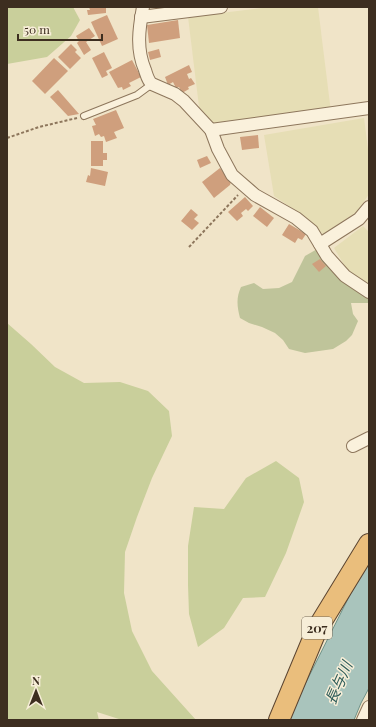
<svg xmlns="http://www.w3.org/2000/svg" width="376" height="727" viewBox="0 0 376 727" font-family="'Playfair Display','Noto Sans JP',serif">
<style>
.farmland{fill:#e6deb5}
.green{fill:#c9cf9b}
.cemetery{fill:#bfc49a}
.water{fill:#a9c4bc;stroke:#6f938a}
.building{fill:#cf9f7d}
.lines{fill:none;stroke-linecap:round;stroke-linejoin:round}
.service-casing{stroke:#8d765c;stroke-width:8}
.minor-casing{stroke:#8d765c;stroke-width:14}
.trunk-casing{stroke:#5b4430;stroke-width:22}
.path{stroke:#8d765c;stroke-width:2;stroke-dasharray:3 2;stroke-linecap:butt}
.service{stroke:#faf1dc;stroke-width:6}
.minor{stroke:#faf1dc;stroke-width:12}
.trunk{stroke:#eabe7c;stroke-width:20}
.labels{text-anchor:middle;stroke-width:3;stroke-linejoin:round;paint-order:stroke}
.shield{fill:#f7eed8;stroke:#756857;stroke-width:1}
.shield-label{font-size:13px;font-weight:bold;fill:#3d2e20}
.water-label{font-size:15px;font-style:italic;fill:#2f5d5a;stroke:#f7eed8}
</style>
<rect width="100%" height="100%" fill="#f0e4c8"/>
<g class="farmland">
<polygon points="270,7 318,7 331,112 214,127 200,115 188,17"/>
<polygon points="364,118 369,157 369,194 357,212 323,234 302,215 274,196 264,135"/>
<polygon points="363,226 369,232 369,286 349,273 334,248"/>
</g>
<g class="green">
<polygon points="7,7 73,7 80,20 71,36 47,57 7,64"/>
<polygon points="7,323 31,344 55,367 84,383 120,382 148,391 169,411 172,436 152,478 137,517 125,552 124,593 132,631 152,671 196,720 122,720 97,712 99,720 7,720"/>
<polygon points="276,461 299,478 304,502 286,553 265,597 243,598 224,628 198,647 189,614 188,585 188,546 194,507 224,509 246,478"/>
</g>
<path class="cemetery" d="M319 248 369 297V303H351L353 314 358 321 352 335 346 341 333 349 305 353 289 349 283 340 275 333 262 327 249 323 240 318C237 306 236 298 241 287L254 283 263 289 279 288 292 282 305 256Z"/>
<polygon class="water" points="369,562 369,688 361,703 354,720 289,720 298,698 362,571"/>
<g class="building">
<polygon points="89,7 106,7 106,13 88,15 87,10 90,10"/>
<polygon points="107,15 118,39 102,46 91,22"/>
<polygon points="178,20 180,38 149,43 147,25"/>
<polygon points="89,28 95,36 86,42 91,50 84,55 77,43 79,41 76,36"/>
<polygon points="71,44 77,50 75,52 81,58 70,69 58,57"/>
<polygon points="159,49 161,57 150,60 148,52"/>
<polygon points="104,52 112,68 106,71 108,75 102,78 92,58"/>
<polygon points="54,58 68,71 45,94 32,81"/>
<polygon points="132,60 141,77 129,83 131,86 123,90 122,87 118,88 109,72"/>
<polygon points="189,65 192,72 187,74 189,79 191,78 195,84 188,87 189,89 182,93 179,87 176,88 173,82 168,85 165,77"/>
<polygon points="58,90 79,114 68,116 50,97"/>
<polygon points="116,110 124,128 114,132 117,138 106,142 104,136 101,137 99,134 95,136 92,126 96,125 93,119"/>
<polygon points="258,135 259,148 242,150 240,137"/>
<polygon points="91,141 103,141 103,153 107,153 107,160 103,160 103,166 91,166"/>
<polygon points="207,156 211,163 200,168 197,160"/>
<polygon points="91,168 108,172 105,186 86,182 88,175 90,176"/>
<polygon points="220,168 231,182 230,185 214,198 202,182"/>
<polygon points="245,197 253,206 248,211 246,209 241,213 243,216 237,221 228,212"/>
<polygon points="260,207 274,218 267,227 253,216"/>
<polygon points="191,209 198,215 194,219 199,223 192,230 181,221"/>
<polygon points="289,224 306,234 302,240 298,238 295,243 282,235"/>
<polygon points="320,259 326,266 319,272 312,264"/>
</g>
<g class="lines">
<g class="service-casing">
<polyline id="service" points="84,116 137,95 152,84"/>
</g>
<g class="minor-casing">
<g id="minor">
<path d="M143 7C139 29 136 49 145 70 147 76 148 81 152 84L175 94 184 101 211 130 218 149 232 175 255 195 296 218 312 231 327 256 345 276 369 292"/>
<polyline points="141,17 221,7"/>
<polyline points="211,130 369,108"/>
<polyline points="320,244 359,219 369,207"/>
<polyline points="353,446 369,438"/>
<polyline points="363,720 369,707"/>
</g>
</g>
<g class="trunk-casing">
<polyline id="trunk" points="279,720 317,629 369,544"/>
</g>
<g class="path">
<polyline points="7,138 39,127 77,118"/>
<polyline points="189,247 238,195"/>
</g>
<use href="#service" class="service"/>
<use href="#minor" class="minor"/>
<use href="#trunk" class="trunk"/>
</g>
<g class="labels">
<rect class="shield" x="302" y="617" width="30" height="22" rx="3"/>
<g class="shield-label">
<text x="317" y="633">207</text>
</g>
<g class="water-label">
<text transform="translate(339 683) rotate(-66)" y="5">長与川</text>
</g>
</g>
<rect width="376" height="727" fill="none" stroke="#3d2e20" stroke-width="16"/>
<g transform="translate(36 691)" stroke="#f7eed8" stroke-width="3" paint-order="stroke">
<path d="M0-3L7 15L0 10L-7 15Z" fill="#3d2e20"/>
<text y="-6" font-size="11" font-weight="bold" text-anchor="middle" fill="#3d2e20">N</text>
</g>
<path d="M18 34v6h84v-6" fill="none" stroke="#3d2e20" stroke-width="2"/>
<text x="24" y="34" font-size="12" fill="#3d2e20" stroke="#f7eed8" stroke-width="3" paint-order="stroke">50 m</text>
</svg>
